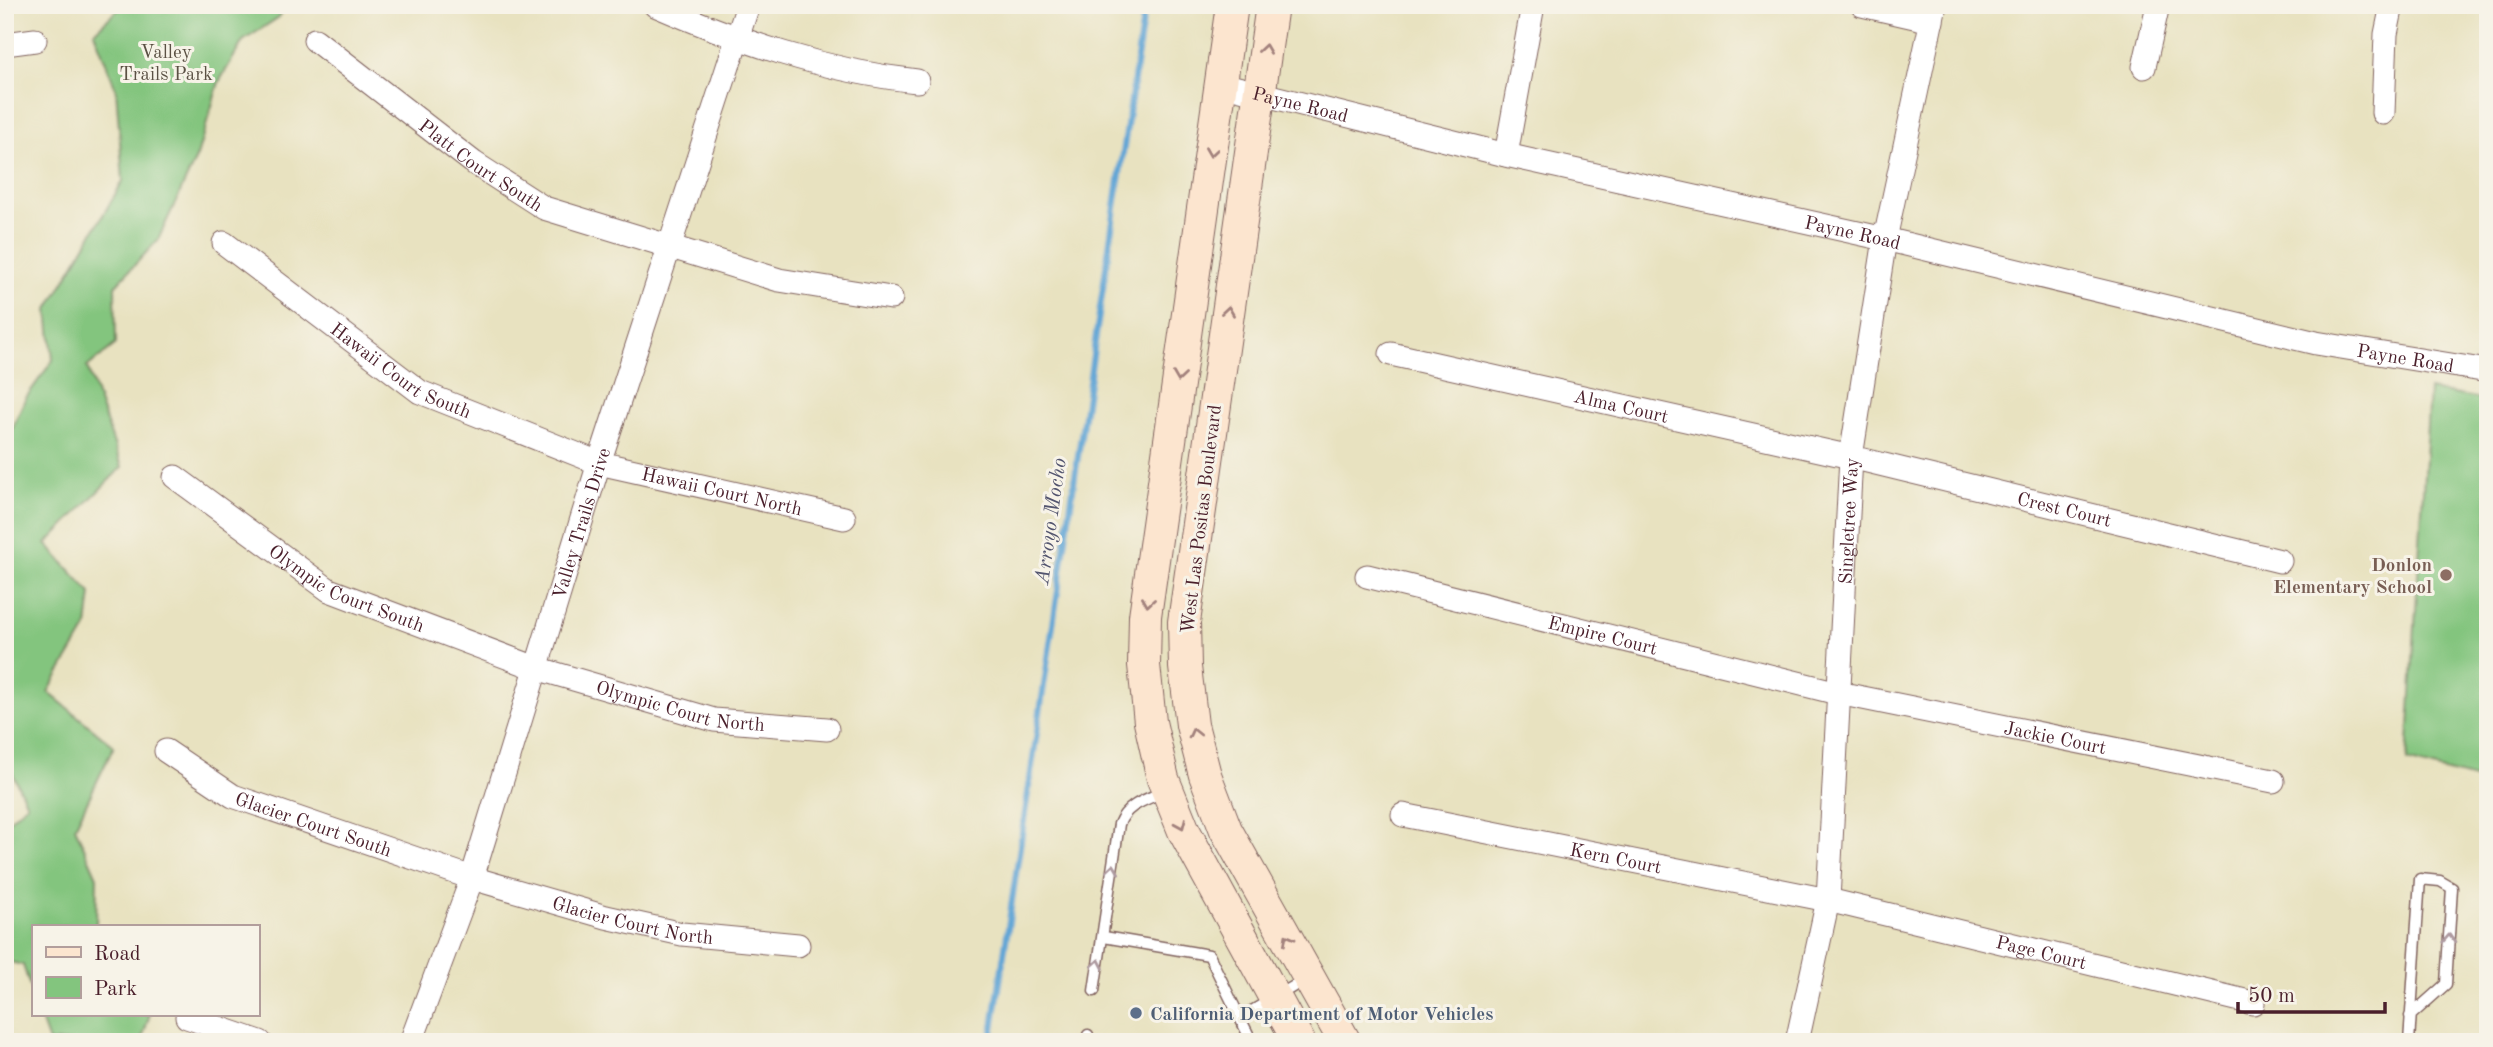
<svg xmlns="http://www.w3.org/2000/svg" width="2493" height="1047" viewBox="0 0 2493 1047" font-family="'Old Standard TT',serif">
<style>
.green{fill:#83c57e;stroke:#667254;stroke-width:2}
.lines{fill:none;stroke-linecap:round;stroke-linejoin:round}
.stream{stroke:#60a5d5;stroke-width:6}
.service-casing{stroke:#81635f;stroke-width:13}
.minor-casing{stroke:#81635f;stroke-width:25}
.secondary-casing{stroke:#81635f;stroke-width:34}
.service{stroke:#fff;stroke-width:10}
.minor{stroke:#fff;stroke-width:23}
.secondary{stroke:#fce5cf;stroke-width:32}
.oneway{stroke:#a3827d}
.oneway2{stroke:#ae9aa0}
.education-dot{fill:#8d6e63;stroke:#f7f3e8;stroke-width:2.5}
.service-dot{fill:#5c6f8a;stroke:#f7f3e8;stroke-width:2.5}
.labels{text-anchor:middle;stroke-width:6;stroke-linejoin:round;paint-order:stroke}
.park-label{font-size:19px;fill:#5b5144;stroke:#f7f3e8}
.street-label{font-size:19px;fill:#4a1f2b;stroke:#f7f3e8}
.education-label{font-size:19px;font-weight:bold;fill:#785e54;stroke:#f7f3e8;text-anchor:end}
.service-label{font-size:19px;font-weight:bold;fill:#4e5e75;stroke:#f7f3e8;text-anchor:start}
.water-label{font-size:21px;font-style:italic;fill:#53556f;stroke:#f7f3e8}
</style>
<rect width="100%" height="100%" fill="#f7f3e8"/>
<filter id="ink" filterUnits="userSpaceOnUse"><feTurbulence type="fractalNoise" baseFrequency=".0143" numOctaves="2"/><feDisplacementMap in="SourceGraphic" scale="14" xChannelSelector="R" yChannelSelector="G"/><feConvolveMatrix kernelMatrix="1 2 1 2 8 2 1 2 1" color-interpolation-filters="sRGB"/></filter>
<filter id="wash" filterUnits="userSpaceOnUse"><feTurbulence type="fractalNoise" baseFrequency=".00686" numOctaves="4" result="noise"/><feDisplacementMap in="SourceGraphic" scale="28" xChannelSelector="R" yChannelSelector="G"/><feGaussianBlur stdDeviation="1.57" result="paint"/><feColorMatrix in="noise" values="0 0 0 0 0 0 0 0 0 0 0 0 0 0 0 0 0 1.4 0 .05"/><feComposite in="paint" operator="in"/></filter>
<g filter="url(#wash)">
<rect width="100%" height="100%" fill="#e8e2c0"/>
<g class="green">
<polygon points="123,5 286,5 279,17 243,41 219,82 197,156 158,240 115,286 116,344 87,367 122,467 46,544 91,593 87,627 48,692 114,746 75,827 97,877 96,926 33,926 33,996 23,965 5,961 5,824 27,804 5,758 5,446 25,399 53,360 48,309 123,181 116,89 94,32"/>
<polygon points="2429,390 2488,400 2488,783 2407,761"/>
<polygon points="39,1014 150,1014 141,1042 49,1042"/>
</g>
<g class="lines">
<polyline class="stream" points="991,1042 1145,5"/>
</g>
</g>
<g filter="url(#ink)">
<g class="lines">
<g class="service-casing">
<g id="service">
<polyline points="1104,937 1209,955 1240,1018"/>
<path d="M1094 991 1119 824C1127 804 1146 800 1165 791"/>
<polyline points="1087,1042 1088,1035"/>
<polyline points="1252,1042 1240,1018 1306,979"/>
<polyline points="2409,1042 2420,879 2440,881 2452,888 2446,984 2410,1016"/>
</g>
</g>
<g class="minor-casing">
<g id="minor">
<path d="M655 5C741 42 824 71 917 81"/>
<polyline points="1862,5 1932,21"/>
<path id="s1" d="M315 40 474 163 544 208 779 280 891 298"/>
<polyline points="5,44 35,40"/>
<polyline points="2144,67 2158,5"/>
<path id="s2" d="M1221 84 1506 155 1885 239 2316 343 2488 371"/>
<polyline points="2383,113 2386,34 2392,5"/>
<polyline points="1506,155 1533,5"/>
<path id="s3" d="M224 243 420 392 599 463 844 518"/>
<path id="s4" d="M1391 354 1851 457 2280 561"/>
<path id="s5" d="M175 477 329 590 536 668 714 720 827 729"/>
<path id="s6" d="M1367 576 1838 693 2273 781"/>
<path id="s7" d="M166 751 233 796 472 878 606 917 682 934 798 945"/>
<path id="s8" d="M1403 815 1828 900 2253 1003"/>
<polyline points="187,1017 260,1042"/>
<path id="s9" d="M411 1042 472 878 599 463 748 5"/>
<path id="s10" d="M1797 1042 1828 900 1851 457 1885 239 1935 5"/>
</g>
</g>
<g class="secondary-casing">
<g id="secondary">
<polyline points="1232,5 1145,616 1144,665 1150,722 1163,779 1184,831 1299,1042"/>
<polyline points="1272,5 1184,622 1185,667 1192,725 1205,775 1226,830 1345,1042"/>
</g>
</g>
<use href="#service" class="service"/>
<use href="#minor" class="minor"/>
<use href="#secondary" class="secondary"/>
</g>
<defs><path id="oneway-chevron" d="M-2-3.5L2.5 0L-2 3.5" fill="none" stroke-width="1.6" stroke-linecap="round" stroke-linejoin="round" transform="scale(1.75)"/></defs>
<g class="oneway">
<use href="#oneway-chevron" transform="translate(1265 49) rotate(-82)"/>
<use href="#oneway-chevron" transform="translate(1211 152) rotate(98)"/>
<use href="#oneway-chevron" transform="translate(1228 311) rotate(-82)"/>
<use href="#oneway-chevron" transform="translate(1179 377) rotate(98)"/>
<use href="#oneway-chevron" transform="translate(1148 602) rotate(98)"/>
<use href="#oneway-chevron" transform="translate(1194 733) rotate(-103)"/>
<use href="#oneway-chevron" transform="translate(1181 824) rotate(67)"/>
<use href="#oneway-chevron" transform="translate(1288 939) rotate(-119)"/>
</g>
<g class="oneway2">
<use href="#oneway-chevron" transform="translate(1113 869) rotate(-82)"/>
<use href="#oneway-chevron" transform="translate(2449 939) rotate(-87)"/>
<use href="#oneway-chevron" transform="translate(1098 964) rotate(-80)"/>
</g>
</g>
<circle class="education-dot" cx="2446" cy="575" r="7"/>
<circle class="service-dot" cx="1136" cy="1013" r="7"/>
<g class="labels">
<g class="park-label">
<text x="166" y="58">Valley<tspan x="166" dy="22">Trails Park</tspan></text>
</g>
<g class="street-label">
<text dy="7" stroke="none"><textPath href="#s2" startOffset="82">Payne Road</textPath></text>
<text dy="7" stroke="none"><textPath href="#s1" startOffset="208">Platt Court South</textPath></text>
<text dy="7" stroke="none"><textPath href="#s2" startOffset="649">Payne Road</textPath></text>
<text dy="7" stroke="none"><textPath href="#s2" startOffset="1216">Payne Road</textPath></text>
<text dy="7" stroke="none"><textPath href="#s3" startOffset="219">Hawaii Court South</textPath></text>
<text dy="7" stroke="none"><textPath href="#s4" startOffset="236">Alma Court</textPath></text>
<text dy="7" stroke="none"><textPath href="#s3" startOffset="565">Hawaii Court North</textPath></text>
<text dy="7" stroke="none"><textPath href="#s4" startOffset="691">Crest Court</textPath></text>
<text transform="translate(1200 519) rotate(-83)" y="7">West Las Positas Boulevard</text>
<text dy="7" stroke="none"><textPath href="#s10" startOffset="525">Singletree Way</textPath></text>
<text dy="7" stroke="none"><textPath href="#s9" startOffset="546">Valley Trails Drive</textPath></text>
<text dy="7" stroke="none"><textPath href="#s5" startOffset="206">Olympic Court South</textPath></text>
<text dy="7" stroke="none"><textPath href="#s6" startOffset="243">Empire Court</textPath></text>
<text dy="7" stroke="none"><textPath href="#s5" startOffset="562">Olympic Court North</textPath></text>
<text dy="7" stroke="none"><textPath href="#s6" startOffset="707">Jackie Court</textPath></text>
<text dy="7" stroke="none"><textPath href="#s7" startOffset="166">Glacier Court South</textPath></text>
<text dy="7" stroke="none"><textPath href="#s8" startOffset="217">Kern Court</textPath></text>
<text dy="7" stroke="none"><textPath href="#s7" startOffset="500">Glacier Court North</textPath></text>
<text dy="7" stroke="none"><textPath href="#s8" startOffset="653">Page Court</textPath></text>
</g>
<g class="education-label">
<text x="2432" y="571">Donlon<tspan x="2432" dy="22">Elementary School</tspan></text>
</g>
<g class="service-label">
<text x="1150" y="1020">California Department of Motor Vehicles</text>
</g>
<g class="water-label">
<text transform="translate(1050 521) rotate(-82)" y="7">Arroyo Mocho</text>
</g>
</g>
<rect width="2493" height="1047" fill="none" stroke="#f7f3e8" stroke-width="28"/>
<rect x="32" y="925" width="228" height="91" fill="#f7f3e8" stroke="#b29e9c" stroke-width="2"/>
<rect x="46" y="947" width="35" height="10" fill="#fce5cf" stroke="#b29e9c" stroke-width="2"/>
<text x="94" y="960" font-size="21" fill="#4a1f2b">Road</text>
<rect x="46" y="977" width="35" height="21" fill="#83c57e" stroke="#b29e9c" stroke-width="2"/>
<text x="94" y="995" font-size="21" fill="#4a1f2b">Park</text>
<path d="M2238 1002v10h147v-10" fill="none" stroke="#4a1f2b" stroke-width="3.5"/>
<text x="2248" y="1002" font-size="21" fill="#4a1f2b" stroke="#f7f3e8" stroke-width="5" paint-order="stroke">50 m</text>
</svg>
